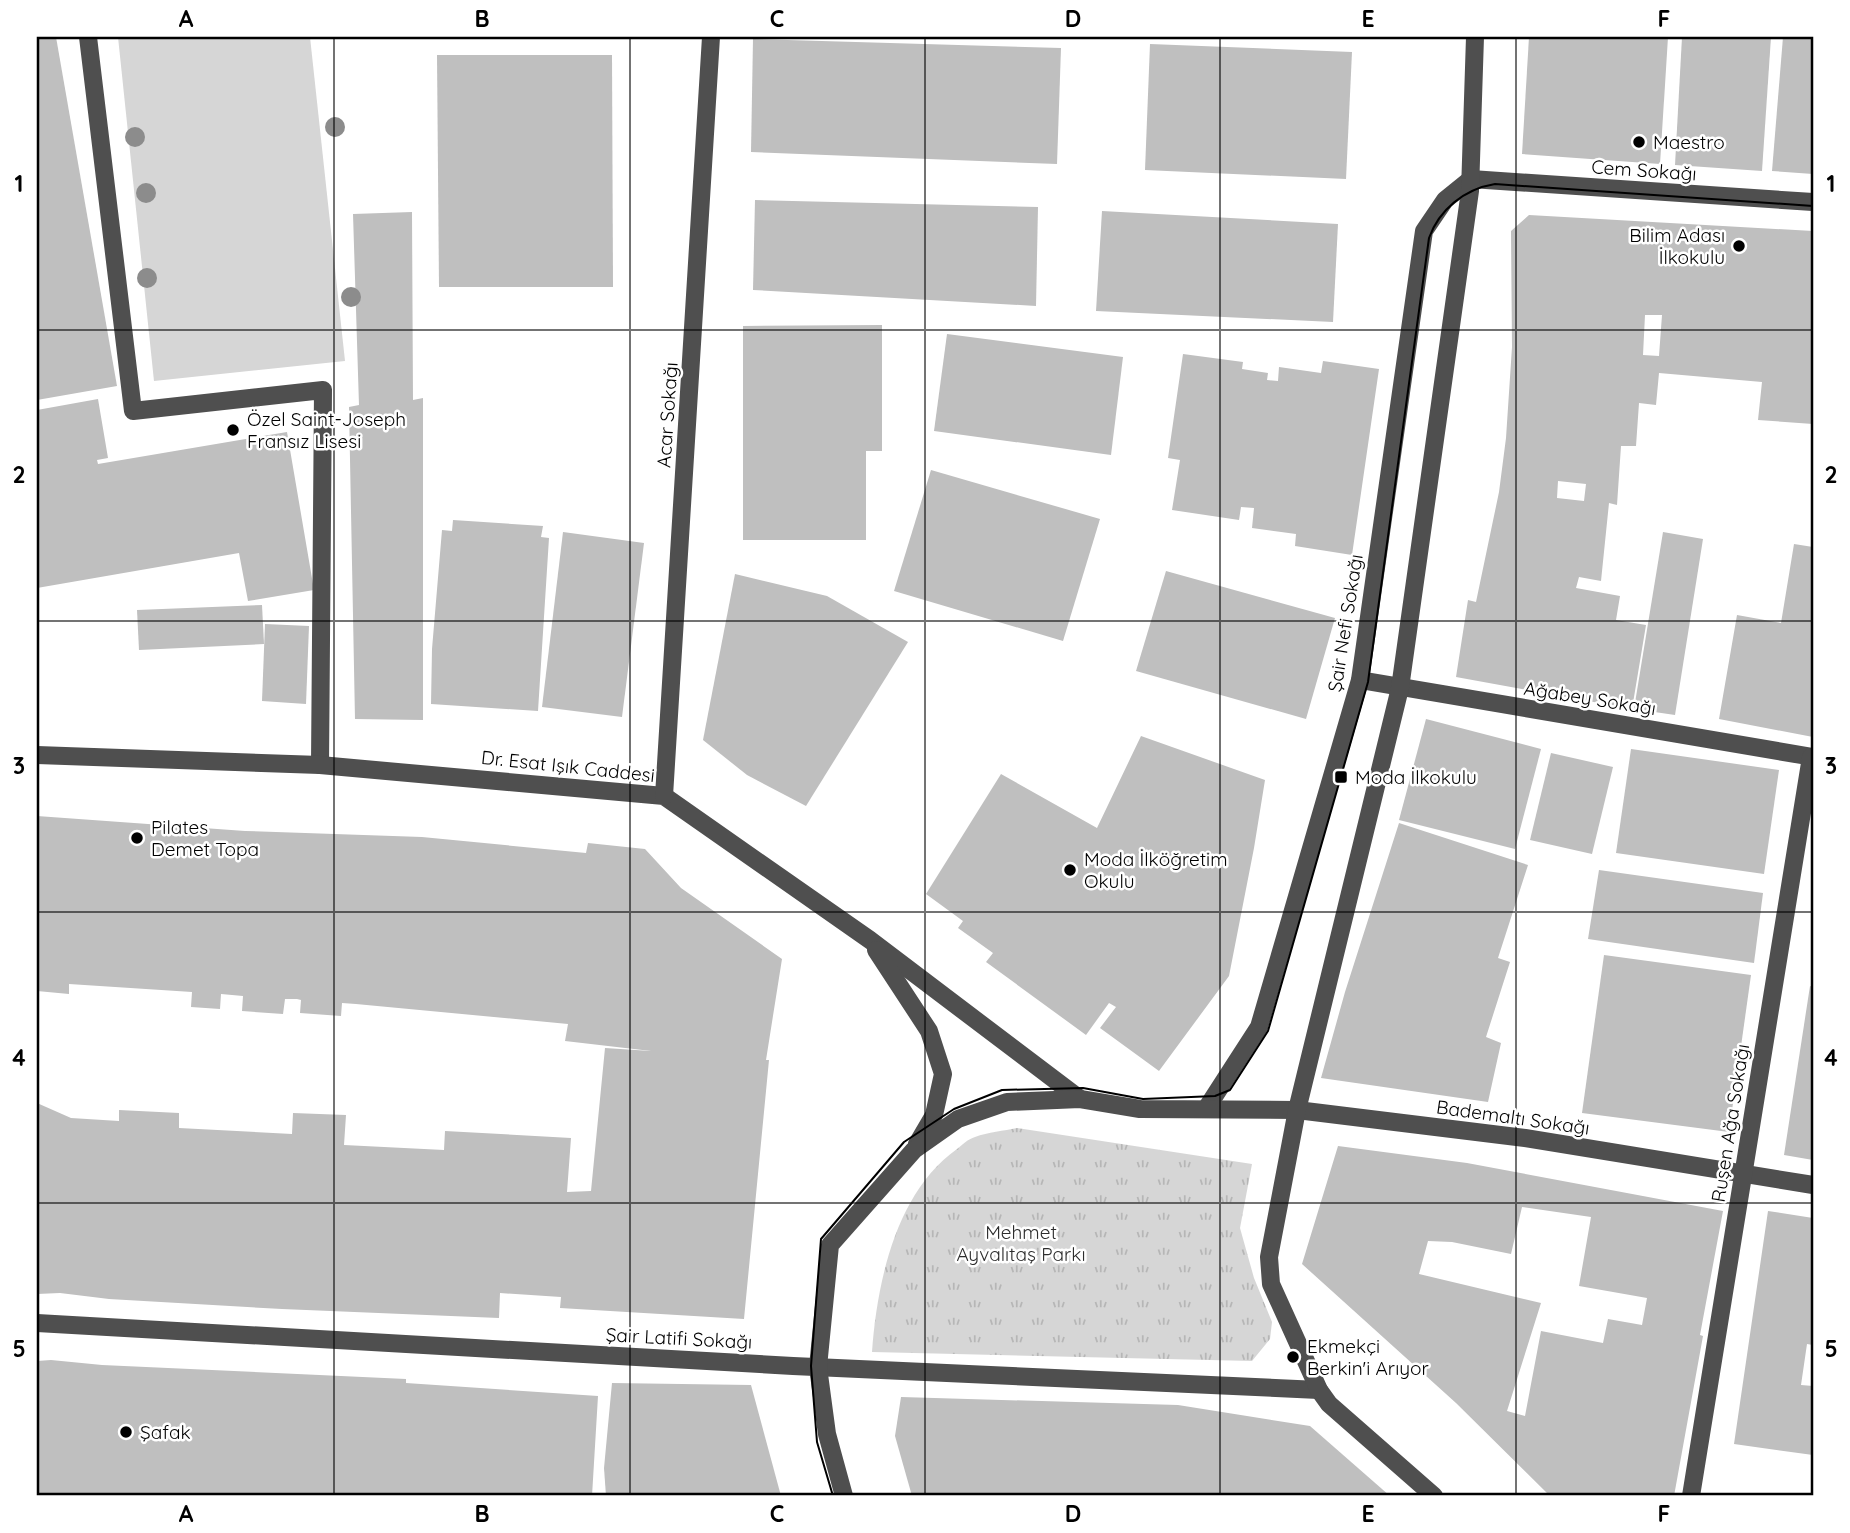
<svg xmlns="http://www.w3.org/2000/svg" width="1850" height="1533" viewBox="0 0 1850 1533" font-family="Quicksand,sans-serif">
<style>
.grass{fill:url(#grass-tufts)}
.pitch{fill:#d6d6d6}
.building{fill:#bfbfbf;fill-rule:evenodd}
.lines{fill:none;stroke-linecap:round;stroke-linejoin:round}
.minor{stroke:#4f4f4f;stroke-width:18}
.tram{stroke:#000;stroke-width:2}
.tree{fill:#8c8c8c}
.grid{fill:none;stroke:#000;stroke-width:2;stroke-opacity:0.55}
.poi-dot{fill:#000;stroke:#fff;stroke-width:2.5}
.labels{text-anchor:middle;stroke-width:5;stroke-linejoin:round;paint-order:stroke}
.poi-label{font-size:19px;fill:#000;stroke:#fff;text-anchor:start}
.street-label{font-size:19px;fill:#000;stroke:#fff}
.park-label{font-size:19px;fill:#2d2d2d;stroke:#fff}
.neatline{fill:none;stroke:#000;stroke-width:2.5}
.grid-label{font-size:23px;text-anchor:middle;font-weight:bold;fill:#000}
</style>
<defs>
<pattern id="grass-tufts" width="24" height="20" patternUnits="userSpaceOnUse" patternTransform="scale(1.75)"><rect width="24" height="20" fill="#d6d6d6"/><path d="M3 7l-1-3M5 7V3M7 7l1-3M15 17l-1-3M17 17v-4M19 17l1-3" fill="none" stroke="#b6b6b6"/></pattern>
</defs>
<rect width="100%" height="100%" fill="#fff"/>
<path class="grass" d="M1017 1128 1252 1164 1240 1228 1254 1278 1272 1322 1270 1339 1252 1361 872 1352C877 1282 896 1192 957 1149 962 1145 968 1139 975 1137 988 1132 1004 1131 1017 1128Z"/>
<polygon class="pitch" points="118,37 310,37 345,361 154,381"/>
<g class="building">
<polygon points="37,37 56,37 117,386 37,400"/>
<polygon points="1529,37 1668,37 1660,164 1522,154"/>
<polygon points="1682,37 1771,37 1762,171 1675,165"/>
<polygon points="1783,37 1813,37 1813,174 1772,171"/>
<polygon points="753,39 1061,48 1057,164 751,152"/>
<polygon points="1150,44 1352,52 1346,179 1145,170"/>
<polygon points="437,55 612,55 613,287 439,287"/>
<polygon points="755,200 1038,207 1036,306 753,290"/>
<polygon points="1102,211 1338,224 1333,322 1096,311"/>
<polygon points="412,212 413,400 423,398 423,720 355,719 349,407 359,405 353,214"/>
<path d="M1529 215 1813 231V424L1758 420 1762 382 1659 373 1656 405 1639 403 1636 446H1621L1617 505 1609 503 1601 581 1579 577 1576 588 1620 596 1616 620 1646 625 1632 709 1456 677 1468 600 1476 602 1499 492 1506 438 1512 347 1511 231ZM1645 315H1662L1659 356 1643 355ZM1558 481 1586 484 1584 501 1557 498Z"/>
<polygon points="882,325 882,451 866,451 866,540 743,540 743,326"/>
<polygon points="947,334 1123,357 1111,455 934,431"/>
<polygon points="1183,354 1243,362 1242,369 1268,373 1267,380 1278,381 1279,367 1321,373 1323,361 1379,369 1352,555 1295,546 1296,534 1252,528 1254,508 1241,507 1239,520 1172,510 1180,460 1168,458"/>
<polygon points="98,399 108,458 97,460 98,464 287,432 314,590 248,601 239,553 37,588 37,410"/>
<polygon points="931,470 1100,519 1063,641 894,591"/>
<polygon points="453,520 543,526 541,537 549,538 538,711 431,704 432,649 442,530 452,531"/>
<polygon points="563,532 644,543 622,717 542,707"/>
<polygon points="1663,532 1703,539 1675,715 1634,709"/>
<polygon points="1794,544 1813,547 1813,737 1719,719 1737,615 1781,623"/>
<polygon points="1166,571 1335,618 1306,719 1136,671"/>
<polygon points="735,574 827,596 908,642 806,806 747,775 703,740"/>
<polygon points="262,605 264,644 139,650 137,610"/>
<polygon points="265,624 309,626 306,704 262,701"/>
<polygon points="1426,719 1541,749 1515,849 1399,820"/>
<polygon points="1141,736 1265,780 1254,848 1229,976 1159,1071 1100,1028 1116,1007 1109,1003 1086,1035 986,962 993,953 958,928 963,921 926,894 1001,774 1097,828"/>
<polygon points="1631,749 1779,770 1764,874 1616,853"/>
<polygon points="1551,753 1613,767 1592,854 1530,840"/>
<polygon points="37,816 245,831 422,837 586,853 588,843 645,849 681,888 782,959 766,1060 769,1060 744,1319 560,1308 561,1297 500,1293 499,1318 282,1309 109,1299 60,1293 37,1294 37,1103 71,1118 119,1121 119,1110 179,1113 179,1128 292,1134 293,1113 346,1115 344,1145 444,1150 445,1131 571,1138 567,1192 591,1191 605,1048 651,1051 565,1041 568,1024 356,1004 342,1003 341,1016 300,1013 301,1000 297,999 285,999 283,1014 242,1011 243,996 221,994 220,1009 191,1007 192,992 69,984 69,994 37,991"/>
<polygon points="1399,823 1528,865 1498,958 1510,962 1486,1037 1501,1043 1488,1102 1321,1078 1345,992"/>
<polygon points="1599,870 1763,893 1754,963 1588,939"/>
<polygon points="1604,955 1751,975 1729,1132 1582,1113"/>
<polygon points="1810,986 1813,987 1813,1160 1784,1155"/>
<path d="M1338 1146 1467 1163 1723 1211 1700 1335 1703 1336 1674 1496H1550L1456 1403 1302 1264ZM1522 1207 1591 1217 1579 1286 1647 1298 1642 1325 1608 1319 1603 1343 1541 1331 1525 1416 1507 1411 1541 1303 1419 1274 1428 1241 1452 1242 1511 1254Z"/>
<polygon points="1768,1211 1813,1218 1813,1345 1807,1344 1801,1385 1813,1386 1813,1455 1734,1444"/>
<polygon points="51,1360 102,1365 406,1379 406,1383 598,1396 592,1496 37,1496 37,1361"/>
<polygon points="612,1383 751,1385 781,1496 606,1496 604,1468"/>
<polygon points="901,1397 1178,1405 1310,1426 1390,1496 912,1496 895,1436"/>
</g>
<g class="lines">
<g class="minor">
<polyline points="88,37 133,411 323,390 320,765"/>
<polyline points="1471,179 1813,202"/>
<polyline points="1360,680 1813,757"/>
<polyline points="37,755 320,765 664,796 870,940 1080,1099"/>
<polyline points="664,796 711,37"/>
<polyline points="876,950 929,1031 943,1074 934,1115 917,1144"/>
<polyline points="1206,1109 1259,1027 1360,680 1424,231 1445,200 1471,179"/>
<polyline points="37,1323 793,1366 1319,1390"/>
<polyline points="844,1496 827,1434 818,1367 830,1245 914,1150 958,1119 1007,1102 1080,1099 1140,1109 1297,1110 1525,1138 1813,1185"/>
<polyline points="1434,1496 1329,1404 1319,1390 1271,1284 1269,1257 1297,1110 1400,688 1470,191 1475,37"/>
<polyline points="1691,1496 1811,757"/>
</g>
<path class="tram" d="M833 1496 817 1442 811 1366 821 1239 904 1142 954 1109 1002 1090 1083 1088 1143 1099 1215 1096 1230 1090 1268 1031 1368 682 1429 238C1439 210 1464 189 1495 184L1813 206"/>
</g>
<g class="tree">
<circle cx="335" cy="127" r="10"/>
<circle cx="135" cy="137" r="10"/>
<circle cx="146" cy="193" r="10"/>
<circle cx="147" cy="278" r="10"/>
<circle cx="351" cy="297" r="10"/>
</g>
<path class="grid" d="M334 37V1496M630 37V1496M925 37V1496M1220 37V1496M1516 37V1496M37 330H1813M37 621H1813M37 912H1813M37 1203H1813"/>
<g class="poi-dot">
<circle cx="1639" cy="142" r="7"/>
<circle cx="1739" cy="246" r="7"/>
<circle cx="233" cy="430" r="7"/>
<rect x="1334" y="770" width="14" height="14" rx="3.5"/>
<circle cx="137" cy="838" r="7"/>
<circle cx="1070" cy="870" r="7"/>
<circle cx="1293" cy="1357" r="7"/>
<circle cx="126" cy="1432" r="7"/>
</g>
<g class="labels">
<g class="poi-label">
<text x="1653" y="149">Maestro</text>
<text x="1725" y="242" text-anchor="end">Bilim Adası<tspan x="1725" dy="22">İlkokulu</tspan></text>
<text x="247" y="426">Özel Saint-Joseph<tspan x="247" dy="22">Fransız Lisesi</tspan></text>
<text x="1355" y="784">Moda İlkokulu</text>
<text x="151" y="834">Pilates<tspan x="151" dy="22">Demet Topa</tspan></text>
<text x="1084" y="866">Moda İlköğretim<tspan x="1084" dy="22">Okulu</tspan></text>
<text x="1307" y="1353">Ekmekçi<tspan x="1307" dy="22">Berkin'i Arıyor</tspan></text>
<text x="140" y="1439">Şafak</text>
</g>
<g class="street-label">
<text transform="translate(1644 170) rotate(4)" y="7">Cem Sokağı</text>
<text transform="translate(667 415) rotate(-86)" y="7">Acar Sokağı</text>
<text transform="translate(1345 623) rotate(-81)" y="7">Şair Nefi Sokağı</text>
<text transform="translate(1590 698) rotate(9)" y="7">Ağabey Sokağı</text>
<text transform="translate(568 766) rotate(6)" y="7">Dr. Esat Işık Caddesi</text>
<text transform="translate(1513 1117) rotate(8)" y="7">Bademaltı Sokağı</text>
<text transform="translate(1730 1123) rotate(-81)" y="7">Ruşen Ağa Sokağı</text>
<text transform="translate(679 1338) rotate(3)" y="7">Şair Latifi Sokağı</text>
</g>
<g class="park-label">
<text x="1021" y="1239">Mehmet<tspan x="1021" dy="22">Ayvalıtaş Parkı</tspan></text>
</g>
</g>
<rect width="1850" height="1533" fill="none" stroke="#ffffff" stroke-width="77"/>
<rect x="38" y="38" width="1774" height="1456" class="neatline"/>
<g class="grid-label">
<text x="186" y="27">A</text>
<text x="482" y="27">B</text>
<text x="777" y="27">C</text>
<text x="1073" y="27">D</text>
<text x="1368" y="27">E</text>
<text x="1664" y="27">F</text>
<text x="19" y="192">1</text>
<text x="1831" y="192">1</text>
<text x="19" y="483">2</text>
<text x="1831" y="483">2</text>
<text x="19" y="774">3</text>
<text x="1831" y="774">3</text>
<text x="19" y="1066">4</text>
<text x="1831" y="1066">4</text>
<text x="19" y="1357">5</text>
<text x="1831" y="1357">5</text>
<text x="186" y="1522">A</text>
<text x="482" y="1522">B</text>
<text x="777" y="1522">C</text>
<text x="1073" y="1522">D</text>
<text x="1368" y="1522">E</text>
<text x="1664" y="1522">F</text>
</g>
</svg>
